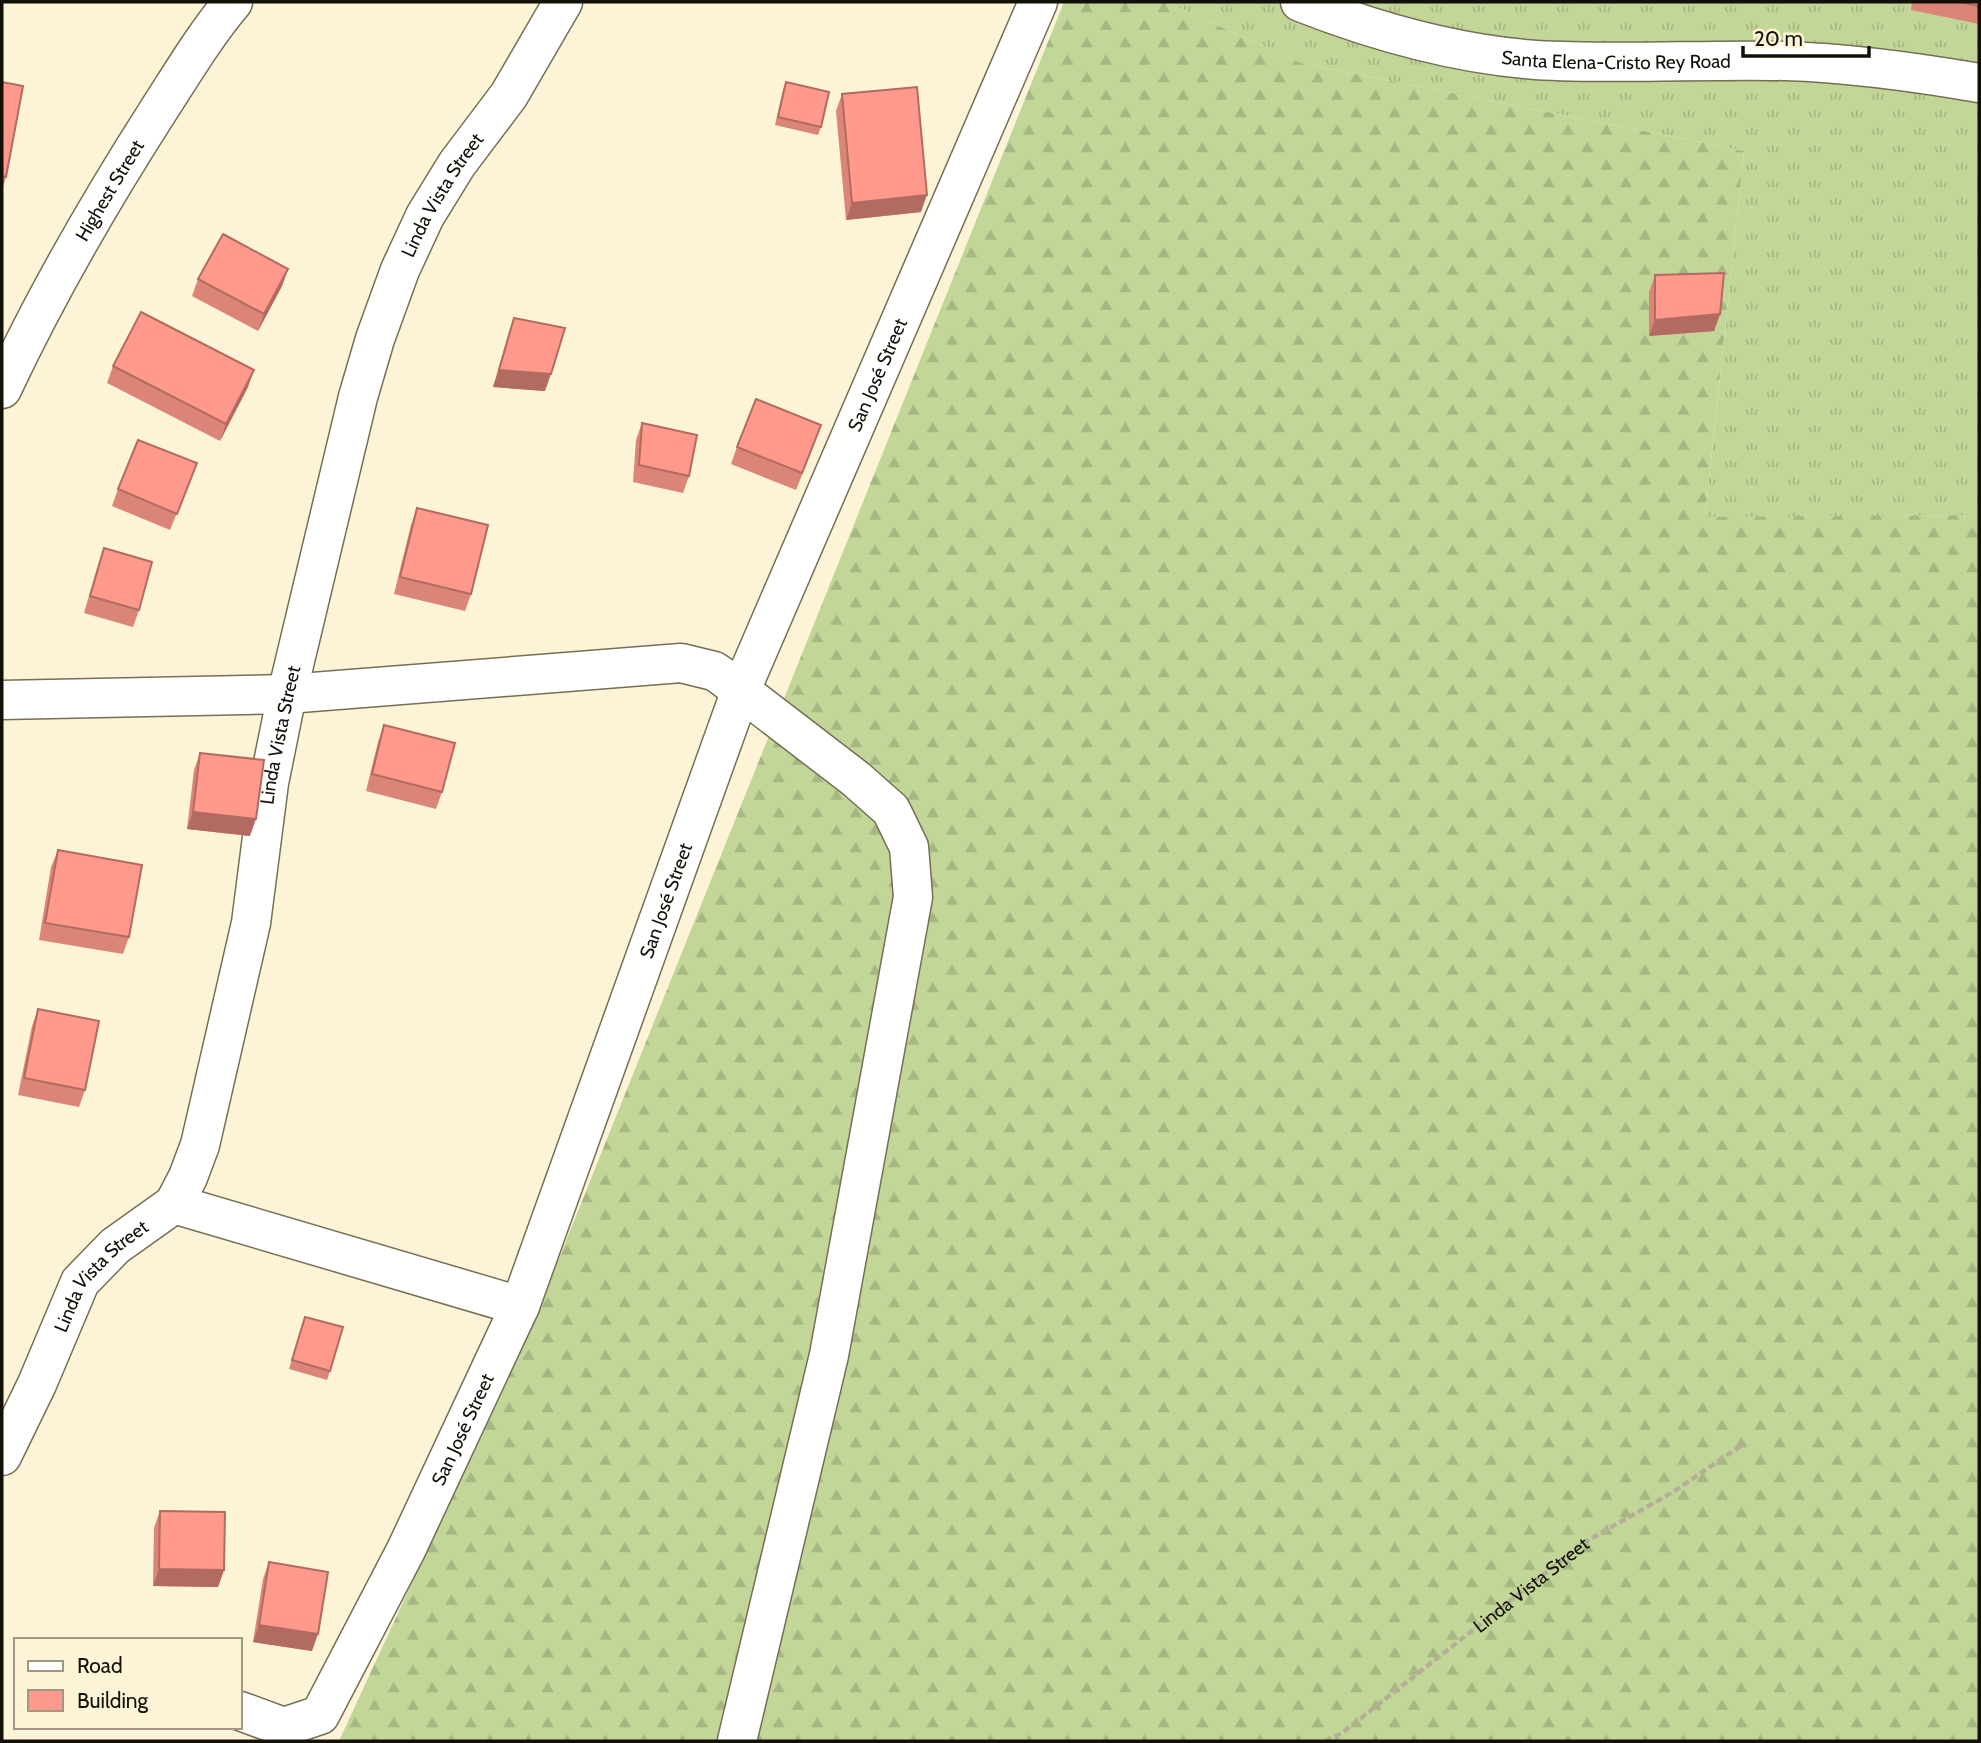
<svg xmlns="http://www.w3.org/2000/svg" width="1981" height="1743" viewBox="0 0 1981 1743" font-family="Cabin,sans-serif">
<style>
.grass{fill:url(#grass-tufts)}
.forest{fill:url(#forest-firs)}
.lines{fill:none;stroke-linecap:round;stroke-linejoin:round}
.minor-casing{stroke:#766e55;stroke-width:41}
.major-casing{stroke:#766e55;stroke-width:41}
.path{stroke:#b6af98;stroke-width:4.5;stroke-dasharray:7 3.5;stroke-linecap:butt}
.minor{stroke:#fff;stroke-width:38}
.major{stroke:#fff;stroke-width:38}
.wall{fill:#db8478}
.shaded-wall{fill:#b26b61}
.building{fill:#ff998b;stroke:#b26b61;stroke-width:2}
.labels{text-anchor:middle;stroke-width:5;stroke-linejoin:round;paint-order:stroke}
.street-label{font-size:19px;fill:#131007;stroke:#fdf4d7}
</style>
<defs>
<pattern id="grass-tufts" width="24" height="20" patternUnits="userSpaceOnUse" patternTransform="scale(1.75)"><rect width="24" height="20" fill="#c2d698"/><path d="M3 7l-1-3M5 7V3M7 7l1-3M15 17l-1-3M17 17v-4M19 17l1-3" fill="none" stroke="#a6b782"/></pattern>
<pattern id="forest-firs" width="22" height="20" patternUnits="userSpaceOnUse" patternTransform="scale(1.75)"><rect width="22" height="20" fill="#c2d698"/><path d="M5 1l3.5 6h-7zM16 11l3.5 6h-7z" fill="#a6b782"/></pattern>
</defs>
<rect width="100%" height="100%" fill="#fdf4d7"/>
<polygon class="grass" points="1166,2 1979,2 1979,515 1705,518 1744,151 1301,63"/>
<polygon class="forest" points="1064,2 1166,2 1301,63 1744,151 1705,517 1979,515 1979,1741 339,1741 541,1303"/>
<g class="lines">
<g class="minor-casing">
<g id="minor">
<path id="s2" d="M2 389C47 293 101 200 158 111 182 74 205 35 233 2"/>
<polyline points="2,700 287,694 681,663 714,671 723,677 856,779 891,810 909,847 913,897 829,1355 737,1741"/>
<polyline points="174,1204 520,1306"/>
<path id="s3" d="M2 1456 37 1384 80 1282 115 1246 174 1204 188 1177 200 1145 251 923 269 783 287 694 358 397 375 339 400 270 425 216 457 164 509 95 563 2"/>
<path id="s4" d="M240 1711 284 1727 320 1715 406 1550 520 1306 741 690 1038 2"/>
</g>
</g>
<g class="major-casing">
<g id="major">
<path id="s5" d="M1300 2C1374 31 1455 54 1536 60 1619 65 1702 59 1785 61 1850 63 1915 72 1979 83"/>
</g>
</g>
<path class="path" id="s1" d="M1325 1741 1342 1733 1585 1542 1673 1492 1745 1443"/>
<use href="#minor" class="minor"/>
<use href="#major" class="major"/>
</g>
<g class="wall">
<polygon points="1912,2 1979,2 1979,24 1911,10"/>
<polygon points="2,82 6,177 2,190"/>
<polygon points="786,82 821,127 818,135 775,125 783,90"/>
<polygon points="842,94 921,212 846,220 836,111"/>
<polygon points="288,269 282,286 258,331 192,296 198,279"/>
<polygon points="1655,275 1720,314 1714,331 1649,336 1649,292"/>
<polygon points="514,318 545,391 493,387 508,335"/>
<polygon points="113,366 248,387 220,441 107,383"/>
<polygon points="642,423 689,476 683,493 633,482 636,440"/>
<polygon points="815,442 796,490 731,464 737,447"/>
<polygon points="197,463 170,530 112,506 118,489"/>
<polygon points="417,508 471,594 465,611 394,594 411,525"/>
<polygon points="104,548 139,610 133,627 84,613 98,565"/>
<polygon points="384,725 442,792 436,809 366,791 378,742"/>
<polygon points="200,753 250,836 187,829 194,770"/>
<polygon points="58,850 129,937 123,954 39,940 51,867"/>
<polygon points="38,1009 85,1090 79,1107 18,1095 32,1026"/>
<polygon points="305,1317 330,1371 327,1380 289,1369"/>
<polygon points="160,1511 224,1570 218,1587 153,1586 154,1528"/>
<polygon points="269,1562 312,1651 253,1642 263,1579"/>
</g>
<g class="shaded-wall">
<polygon points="927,195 921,212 846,220 852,203"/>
<polygon points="288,269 282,286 258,331 264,314"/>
<polygon points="1720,314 1714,331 1649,336 1655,320"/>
<polygon points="254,370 248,387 220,441 226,424"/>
<polygon points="499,370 551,374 545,391 493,387"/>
<polygon points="193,812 256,819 250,836 187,829"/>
<polygon points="159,1569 224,1570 218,1587 153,1586"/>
<polygon points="259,1625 318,1634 312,1651 253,1642"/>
</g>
<g class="building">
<polygon points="1961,2 1979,2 1979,6"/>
<polygon points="2,82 23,86 6,177 2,176"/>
<polygon points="786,82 829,92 821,127 778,117"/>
<polygon points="917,87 927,195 852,203 842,94"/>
<polygon points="223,234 288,269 264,314 198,279"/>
<polygon points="1724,273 1720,314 1655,320 1655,275"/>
<polygon points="141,312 254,370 226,424 113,366"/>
<polygon points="514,318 565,328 551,374 499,370"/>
<polygon points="756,399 821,425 802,473 737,447"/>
<polygon points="642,423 697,435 689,476 639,465"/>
<polygon points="138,440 197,463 177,514 118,489"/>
<polygon points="417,508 488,525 471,594 400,577"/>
<polygon points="104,548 152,562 139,610 90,596"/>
<polygon points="384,725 455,743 442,792 372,774"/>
<polygon points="200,753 264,760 256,819 193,812"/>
<polygon points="58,850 142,865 129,937 45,923"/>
<polygon points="38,1009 99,1021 85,1090 24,1078"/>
<polygon points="305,1317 343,1327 330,1371 292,1360"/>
<polygon points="160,1511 225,1512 224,1570 159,1569"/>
<polygon points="269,1562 328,1572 318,1634 259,1625"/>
</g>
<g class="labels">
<g class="street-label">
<text dy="7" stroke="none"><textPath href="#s5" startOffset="324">Santa Elena-Cristo Rey Road</textPath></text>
<text dy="7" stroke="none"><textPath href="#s2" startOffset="226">Highest Street</textPath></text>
<text dy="7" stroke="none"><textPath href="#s3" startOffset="1363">Linda Vista Street</textPath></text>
<text dy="7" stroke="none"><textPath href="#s4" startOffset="1538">San José Street</textPath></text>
<text dy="7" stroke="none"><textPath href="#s3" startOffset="796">Linda Vista Street</textPath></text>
<text dy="7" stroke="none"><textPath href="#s4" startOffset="971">San José Street</textPath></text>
<text dy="7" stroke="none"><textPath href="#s3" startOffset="208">Linda Vista Street</textPath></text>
<text dy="7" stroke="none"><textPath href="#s4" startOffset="404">San José Street</textPath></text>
<text dy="7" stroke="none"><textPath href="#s1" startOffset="259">Linda Vista Street</textPath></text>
</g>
</g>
<rect width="1981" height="1743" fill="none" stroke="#131007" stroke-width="7"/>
<rect x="14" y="1638" width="228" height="91" fill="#fdf4d7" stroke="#9f9984" stroke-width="2"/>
<rect x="28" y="1661" width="35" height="10" fill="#ffffff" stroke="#9f9984" stroke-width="2"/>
<text x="77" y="1673" font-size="21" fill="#131007">Road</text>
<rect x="28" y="1690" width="35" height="21" fill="#ff998b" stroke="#9f9984" stroke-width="2"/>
<text x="77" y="1708" font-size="21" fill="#131007">Building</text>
<path d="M1743 46v10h126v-10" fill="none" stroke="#131007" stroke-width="3.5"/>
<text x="1754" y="46" font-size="21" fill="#131007" stroke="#fdf4d7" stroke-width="5" paint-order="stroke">20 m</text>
</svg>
